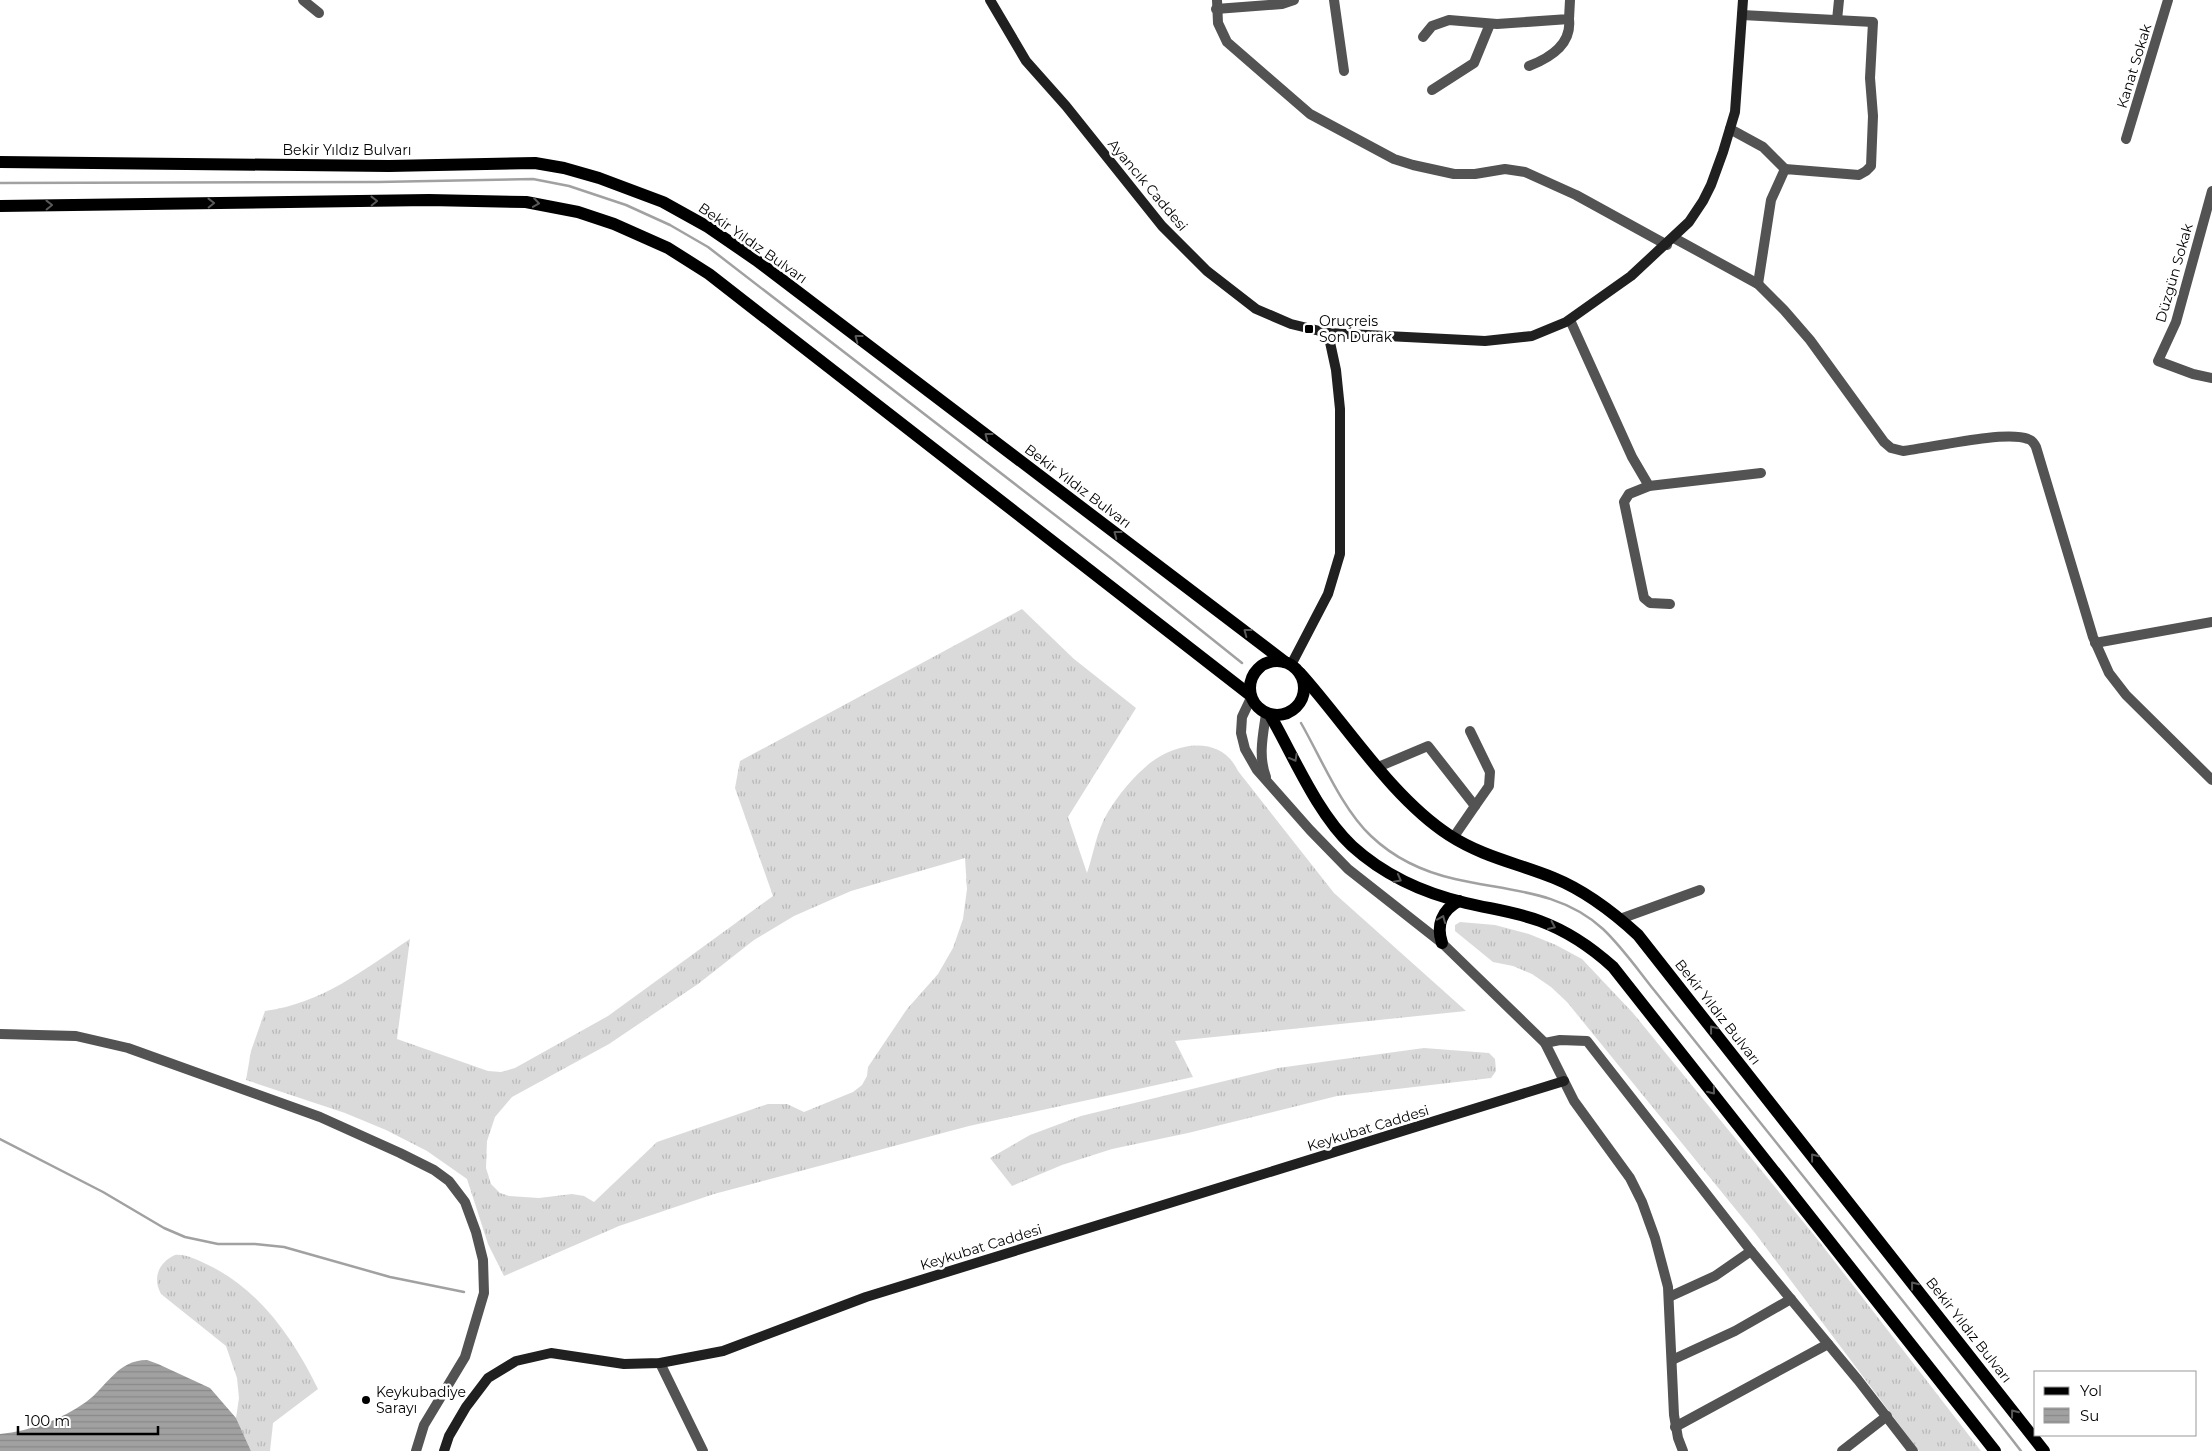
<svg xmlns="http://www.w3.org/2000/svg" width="2212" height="1451" viewBox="0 0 2212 1451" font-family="Montserrat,sans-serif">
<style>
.grass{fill:url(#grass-tufts);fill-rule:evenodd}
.water{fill:url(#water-rules)}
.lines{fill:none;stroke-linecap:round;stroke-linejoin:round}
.stream{stroke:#a1a1a1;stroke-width:2.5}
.street{stroke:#535353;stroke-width:10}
.secondary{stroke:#202020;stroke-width:10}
.primary{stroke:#000;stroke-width:12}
.oneway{stroke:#595959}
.poi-dot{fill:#000;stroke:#fff;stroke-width:2}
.labels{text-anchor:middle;stroke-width:5;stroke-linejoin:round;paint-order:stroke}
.street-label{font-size:14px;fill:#000;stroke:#fff}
.poi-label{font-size:14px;fill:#000;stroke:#fff;text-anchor:start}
</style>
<defs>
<pattern id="grass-tufts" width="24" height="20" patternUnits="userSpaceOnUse" patternTransform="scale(1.25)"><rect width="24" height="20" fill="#dadada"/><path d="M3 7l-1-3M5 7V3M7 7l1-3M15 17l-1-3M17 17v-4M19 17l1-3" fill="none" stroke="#b9b9b9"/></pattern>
<pattern id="water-rules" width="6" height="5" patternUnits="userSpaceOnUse" patternTransform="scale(1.25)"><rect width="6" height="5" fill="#a1a1a1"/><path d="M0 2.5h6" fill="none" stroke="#898989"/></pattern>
</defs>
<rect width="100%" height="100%" fill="#fff"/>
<g class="grass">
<path d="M1022 609 1074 659 1136 708 1068 817 1087 873C1094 853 1096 832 1108 812 1119 794 1133 777 1150 763 1178 742 1221 735 1238 771L1334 893 1466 1011 1175 1041 1193 1077 969 1126 714 1194 619 1226 504 1276 488 1244 467 1179 427 1151 386 1130 345 1113 246 1080 251 1051 265 1011C323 1003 363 970 410 939L397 1039 488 1071 501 1072 515 1068 608 1016 773 896 735 788 740 761ZM965 858 967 889 963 919 953 948 938 974 907 1009 868 1067 867 1076 862 1085 853 1092 804 1112 787 1104H768L657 1142 594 1202 584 1196 572 1194 539 1198 509 1196 500 1193 491 1184 486 1168 487 1141 495 1117 512 1097 609 1044 698 984 754 940 794 916 851 891Z"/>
<polygon points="1460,922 1495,925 1529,934 1556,945 1582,959 1633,1013 1818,1240 1981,1451 1919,1451 1755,1233 1567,1002 1551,987 1532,974 1513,966 1493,962 1455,931 1455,925"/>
<polygon points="1424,1048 1489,1053 1495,1059 1496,1071 1491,1078 1337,1096 1188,1133 1112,1149 1062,1165 1012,1186 990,1158 1030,1135 1081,1116 1278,1068"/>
<path d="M175 1255C185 1254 195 1259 204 1263 258 1287 293 1338 318 1389L273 1423 270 1451H251L236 1418 239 1398 237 1378 226 1346 161 1294C152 1278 159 1262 175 1255Z"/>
</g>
<path class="water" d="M147 1360 158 1364 210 1388 236 1418 251 1451H0V1434C31 1431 60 1420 86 1402 107 1387 117 1360 147 1360Z"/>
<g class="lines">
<g class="stream">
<polyline points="0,183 378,182 533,179 569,186 626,205 670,225 708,247 1112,559 1242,663"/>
<path d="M1301 723C1321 758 1342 809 1371 836 1394 858 1424 872 1455 879 1506 891 1561 890 1603 929 1622 947 1638 970 1654 990 1685 1029 1716 1067 1747 1106 1839 1221 1931 1335 2021 1451"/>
<polyline points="0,1139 103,1192 164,1228 185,1237 218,1244 255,1244 284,1247 390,1277 464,1292"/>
</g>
<g class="street">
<polyline points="303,0 319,13"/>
<polyline points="1217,0 1218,23 1227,42 1310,114 1394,159 1413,165 1454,174 1475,174 1505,169 1525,172 1576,195 1667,245"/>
<polyline points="1334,0 1344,71"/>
<polyline points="1216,9 1282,4 1294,0"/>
<polyline points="1742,15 1873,22 1870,78 1873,116 1871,166 1866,171 1859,175 1785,169 1771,200 1758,284"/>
<polyline points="1837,20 1839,0"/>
<polyline points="1423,37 1432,26 1449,20 1497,24 1569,19 1570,0"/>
<path d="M1529 66C1550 58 1572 44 1569 19"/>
<polyline points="1432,90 1474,63 1490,24"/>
<polyline points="1730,129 1763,147 1785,169"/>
<polyline points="2126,139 2168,0"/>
<polyline points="2212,191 2176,322 2158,361 2193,374 2212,378"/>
<path d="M1674 238 1758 284 1784 310 1810 340 1884 442 1891 448 1903 451C1930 448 2005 430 2028 439 2032 440 2034 443 2036 447L2093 637 2109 673 2126 695 2212 780"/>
<polyline points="1570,320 1632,457 1649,486"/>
<polyline points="1670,604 1650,603 1644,598 1624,502 1629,494 1649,486 1761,473"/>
<polyline points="2095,643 2212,622"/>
<polyline points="1251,698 1242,717 1241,733 1245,749 1257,770 1310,830 1348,869 1442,943 1545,1043 1574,1101 1630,1178 1642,1202 1655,1238 1668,1287 1674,1415 1678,1438 1683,1451"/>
<polyline points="1470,731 1490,772 1489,786 1475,806"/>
<polyline points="1378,767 1428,746 1475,806 1453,838"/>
<path d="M1266 777C1258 756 1263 735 1266 714"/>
<polyline points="1620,919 1700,890"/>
<polyline points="0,1034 76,1036 128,1048 320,1117 400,1153 434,1170 449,1181 465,1202 476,1232 483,1260 484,1293 465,1357 424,1425 416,1451"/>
<polyline points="1545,1043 1560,1040 1587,1041 1751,1251 1858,1380 1913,1451"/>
<polyline points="1669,1297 1715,1276 1751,1251"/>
<polyline points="1672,1360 1735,1331 1791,1299"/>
<polyline points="660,1363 703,1451"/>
<polyline points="1675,1427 1828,1344"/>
<polyline points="1842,1451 1887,1416"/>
</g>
<g class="secondary">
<polyline points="990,0 1026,61 1066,106 1162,226 1207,271 1256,309 1291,324 1328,333 1485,341 1532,336 1566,322 1631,276 1689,222 1703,201 1711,185 1723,152 1735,112 1743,0"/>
<polyline points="1291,665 1328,594 1340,554 1340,409 1336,370 1328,333"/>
<polyline points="444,1451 449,1436 466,1407 488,1378 516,1361 551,1353 624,1364 660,1363 723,1351 866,1297 1564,1081"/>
</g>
<g class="primary">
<polyline points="0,162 389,166 535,163 564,168 599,178 663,202 708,227 756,260 1285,662"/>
<polyline points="0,206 429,200 526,202 578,212 614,224 668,248 709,274 1250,695"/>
<circle cx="1277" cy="688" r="27"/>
<path d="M1300 673C1346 724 1391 797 1449 835 1483 857 1517 863 1554 878 1586 891 1613 912 1638 935L2044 1451"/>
<path d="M1270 715C1294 757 1317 813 1352 846 1385 876 1423 893 1466 903 1491 909 1516 912 1540 921 1567 931 1591 947 1613 967L1995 1451"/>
<path d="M1442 943C1436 925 1442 910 1459 901"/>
</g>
</g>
<defs><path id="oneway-chevron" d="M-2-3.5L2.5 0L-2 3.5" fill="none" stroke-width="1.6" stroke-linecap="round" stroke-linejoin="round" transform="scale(1.25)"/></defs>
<g class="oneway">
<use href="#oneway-chevron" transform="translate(374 201) rotate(-1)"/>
<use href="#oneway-chevron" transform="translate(211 203) rotate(-1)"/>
<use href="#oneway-chevron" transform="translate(536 203) rotate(8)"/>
<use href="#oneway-chevron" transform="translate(49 205) rotate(-1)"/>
<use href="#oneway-chevron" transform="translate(858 338) rotate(-143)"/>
<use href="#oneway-chevron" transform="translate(988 436) rotate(-143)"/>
<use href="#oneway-chevron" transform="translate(1117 534) rotate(-143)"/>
<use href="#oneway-chevron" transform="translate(1247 632) rotate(-143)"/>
<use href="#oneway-chevron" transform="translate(1294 758) rotate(61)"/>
<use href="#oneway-chevron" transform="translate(1398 879) rotate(28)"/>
<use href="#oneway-chevron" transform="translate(1442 919) rotate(-68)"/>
<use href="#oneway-chevron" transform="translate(1552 926) rotate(24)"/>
<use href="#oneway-chevron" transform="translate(1713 1029) rotate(-128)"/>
<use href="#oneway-chevron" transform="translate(1712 1091) rotate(51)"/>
<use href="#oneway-chevron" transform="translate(1814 1157) rotate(-128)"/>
<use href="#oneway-chevron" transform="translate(1914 1285) rotate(-128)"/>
<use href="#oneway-chevron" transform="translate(2014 1413) rotate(-128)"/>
</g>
<g class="poi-dot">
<rect x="1304" y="324" width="10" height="10" rx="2.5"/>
<circle cx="366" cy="1400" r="5"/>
</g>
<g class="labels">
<g class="street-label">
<text transform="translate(2134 66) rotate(-73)" y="5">Kanat Sokak</text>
<text x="347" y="155">Bekir Yıldız Bulvarı</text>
<text transform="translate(1148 185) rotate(50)" y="5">Ayancık Caddesi</text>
<text transform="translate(753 243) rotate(35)" y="5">Bekir Yıldız Bulvarı</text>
<text transform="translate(2174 273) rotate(-74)" y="5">Düzgün Sokak</text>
<text transform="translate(1078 486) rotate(37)" y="5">Bekir Yıldız Bulvarı</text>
<text transform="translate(1718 1012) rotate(52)" y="5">Bekir Yıldız Bulvarı</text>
<text transform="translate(1368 1128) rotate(-17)" y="5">Keykubat Caddesi</text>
<text transform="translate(981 1247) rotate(-17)" y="5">Keykubat Caddesi</text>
<text transform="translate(1969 1330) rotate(52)" y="5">Bekir Yıldız Bulvarı</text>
</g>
<g class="poi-label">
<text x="1319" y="326">Oruçreis<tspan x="1319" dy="16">Son Durak</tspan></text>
<text x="376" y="1397">Keykubadiye<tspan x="376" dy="16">Sarayı</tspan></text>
</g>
</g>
<rect x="2034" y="1371" width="162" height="65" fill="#ffffff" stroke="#999999"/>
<rect x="2044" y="1387" width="25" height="8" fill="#000000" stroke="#999999"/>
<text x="2080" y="1396" font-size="15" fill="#000000">Yol</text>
<rect x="2044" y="1408" width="25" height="15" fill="url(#water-rules)" stroke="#999999"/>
<text x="2080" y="1421" font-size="15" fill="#000000">Su</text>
<path d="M18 1426v8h140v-8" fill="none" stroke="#000000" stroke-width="2.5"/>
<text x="25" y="1426" font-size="15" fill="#000000" stroke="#ffffff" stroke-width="4" paint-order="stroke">100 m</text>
</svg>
